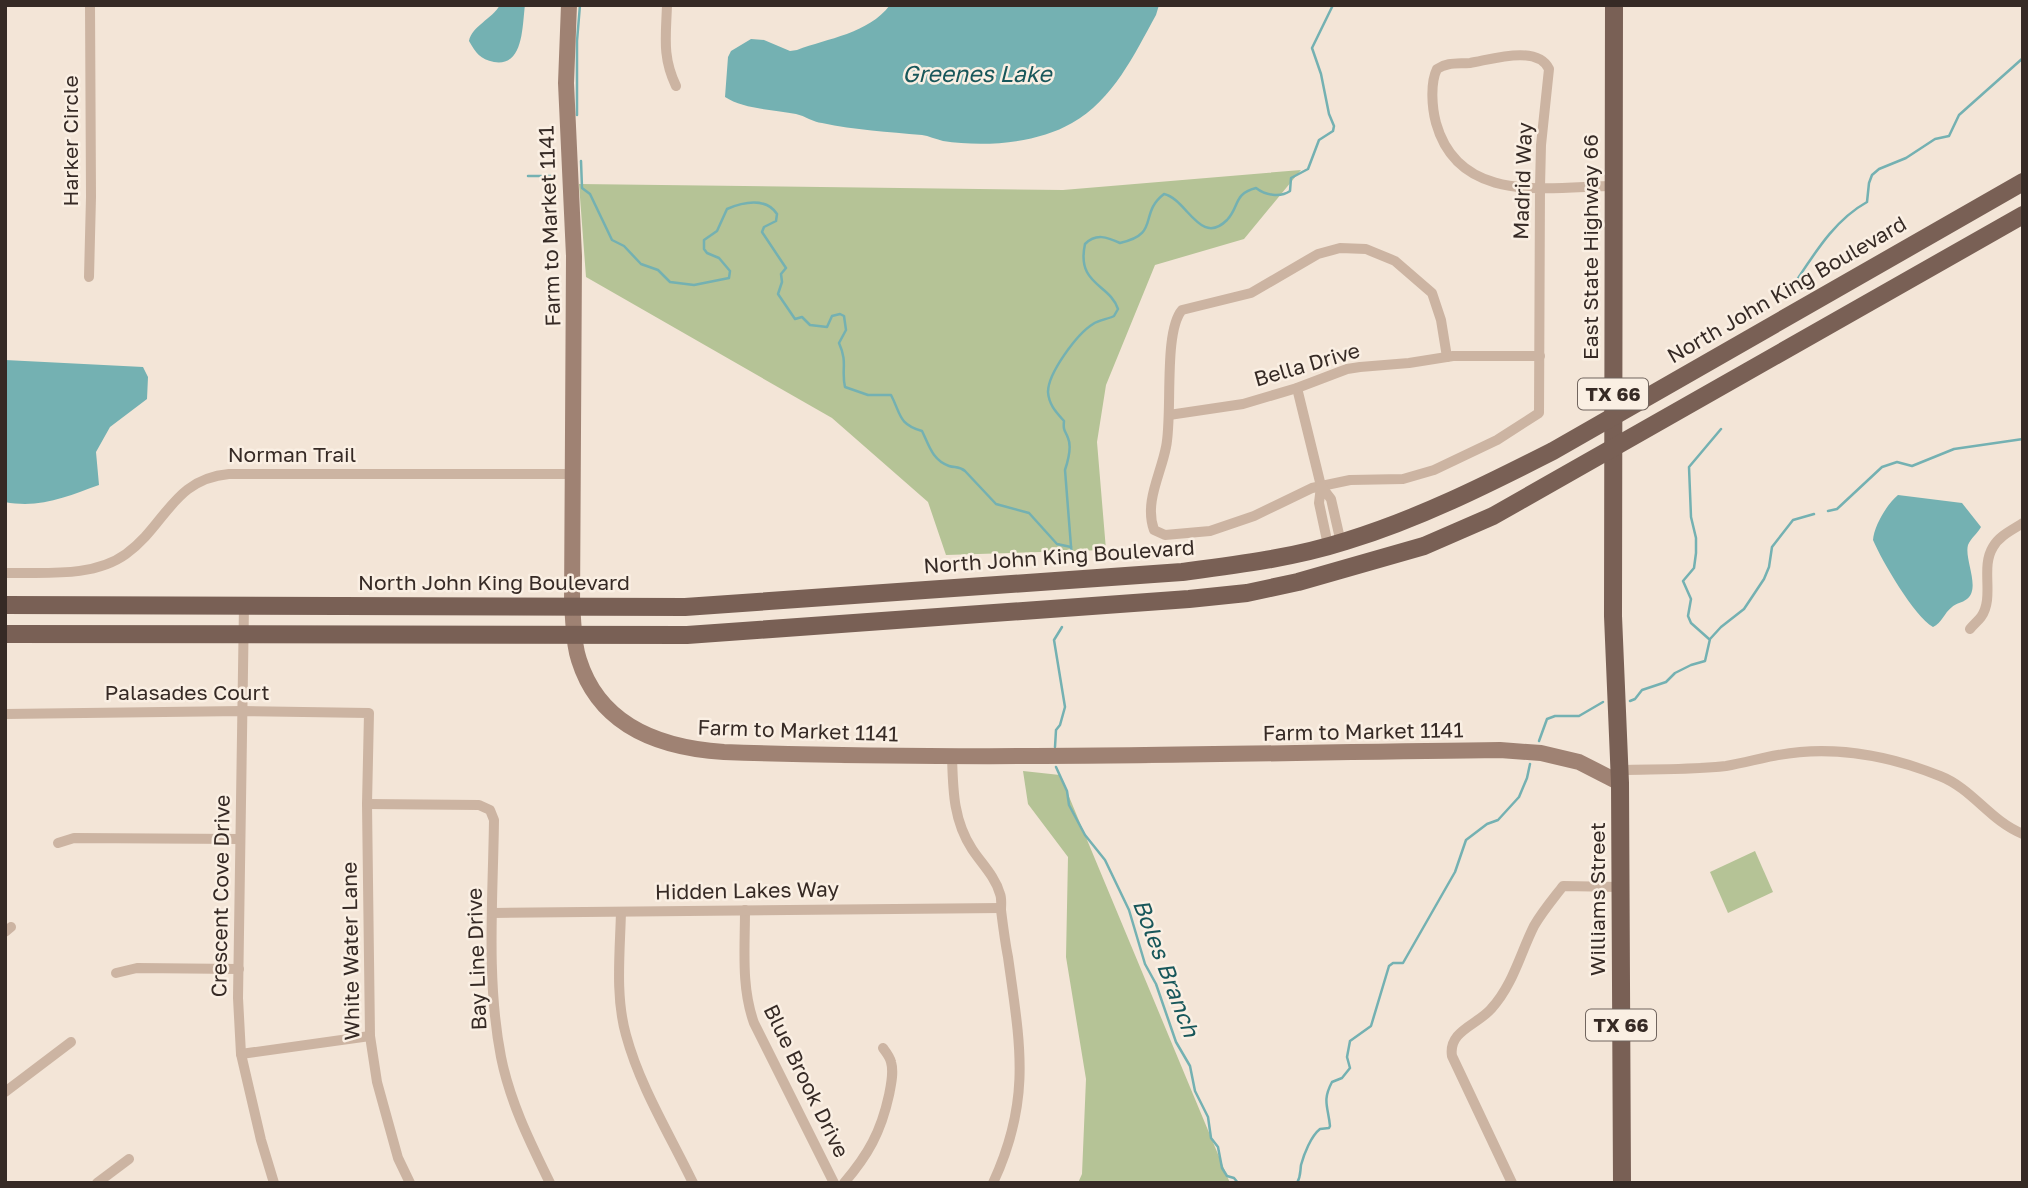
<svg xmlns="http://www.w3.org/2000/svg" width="2028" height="1188" viewBox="0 0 2028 1188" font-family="'Golos Text',sans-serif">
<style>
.green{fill:#b5c396}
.water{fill:#74b1b2}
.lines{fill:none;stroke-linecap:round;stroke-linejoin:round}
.stream{stroke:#74b1b2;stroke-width:2.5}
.street{stroke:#ccb4a2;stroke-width:10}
.secondary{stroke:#9f8273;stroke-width:16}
.primary{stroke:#796055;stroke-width:18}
.labels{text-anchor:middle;stroke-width:5;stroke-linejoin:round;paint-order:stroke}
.shield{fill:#faefe3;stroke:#71655e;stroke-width:2}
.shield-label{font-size:19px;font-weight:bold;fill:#362a25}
.street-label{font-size:21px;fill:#362a25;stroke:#faefe3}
.water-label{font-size:23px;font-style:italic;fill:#18575a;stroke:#faefe3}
</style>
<rect width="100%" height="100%" fill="#f3e5d7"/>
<g class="green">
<polygon points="1301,170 1244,239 1155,265 1106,385 1097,442 1106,550 946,555 928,502 832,418 586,277 579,184 1063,190"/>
<polygon points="1023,771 1060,775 1230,1183 1078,1183 1082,1174 1086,1079 1066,957 1068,857 1028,804"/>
<polygon points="1755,851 1773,892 1728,913 1710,872"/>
</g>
<g class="water">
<path d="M500 5H525C522 26 524 67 494 62 480 59 476 53 469 41 472 26 492 19 500 5Z"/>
<path d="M890 5H1159L1156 15C1134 55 1113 100 1072 123 1036 144 983 147 943 141 935 139 929 136 922 135 888 132 855 130 822 123 813 122 805 116 796 114 775 110 743 109 725 97L728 57 731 51 751 39 764 40 790 51 797 50C828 38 868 34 890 5Z"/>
<path d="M5 360 143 367 148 377 147 399 110 427 96 452 99 485C68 496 40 509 5 502Z"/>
<path d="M1898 495 1962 503 1981 527C1977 534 1971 538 1968 545 1964 559 1981 588 1967 599 1962 603 1956 603 1952 607 1944 613 1942 623 1933 627 1914 616 1882 561 1873 540 1874 526 1887 504 1898 495Z"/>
</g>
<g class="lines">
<g class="stream">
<polyline points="577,115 577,41 580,5"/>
<path d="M581 161 582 188 590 194 612 240 624 246 641 264 658 270 670 282 694 285 729 278 730 271 719 258 707 253 704 249V240L717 231 727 209C743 202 766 197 777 214L776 221 764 227 762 232 786 268 781 274 782 282 778 294 795 319 802 317 810 325 827 327 832 316 840 314 844 316 846 330 839 343C848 363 841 369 845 387L868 395H891C901 414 898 424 922 431 929 445 932 460 949 466 955 468 959 466 965 471L996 504 1029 513 1057 544 1071 547"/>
<polyline points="528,176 556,176"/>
<path d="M1788 293C1811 260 1831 222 1867 202L1869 183 1872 175 1879 169 1906 158 1935 139 1949 136 1959 115 2023 58"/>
<polyline points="1828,511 1837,509 1882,467 1897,462 1912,466 1954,449 2023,439"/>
<path d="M1072 559 1065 470C1068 461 1072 447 1068 438 1065 430 1063 431 1064 421 1056 412 1049 405 1048 392 1048 373 1077 334 1093 324 1099 320 1108 319 1114 316L1118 309C1110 284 1076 285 1085 244 1096 233 1107 237 1120 243 1161 234 1138 214 1164 194 1187 199 1200 247 1227 220 1240 206 1233 194 1256 188 1265 195 1280 198 1290 191L1291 178 1308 169 1319 140 1333 131 1334 126 1329 114 1321 74 1312 48 1333 5"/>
<polyline points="1709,639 1691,623 1688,616 1691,599 1683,581 1694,568 1696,553 1696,538 1691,517 1689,467 1721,429"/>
<polyline points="1630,701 1635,699 1642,690 1666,682 1675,673 1691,665 1705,661 1710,639 1721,627 1744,609 1764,579 1769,567 1772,547 1793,520 1814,514"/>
<polyline points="1539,741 1547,719 1555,716 1579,716 1603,702"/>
<polyline points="1055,747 1056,730 1060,725 1065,707 1054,640 1062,627"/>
<polyline points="1056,767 1067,791 1069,805 1085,835 1105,860 1129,910 1145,964 1156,984 1176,1042 1190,1066 1195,1091 1208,1117 1211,1138 1218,1147 1222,1168 1227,1176 1234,1178 1238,1183"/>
<path d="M1297 1183C1301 1176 1300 1172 1301 1165 1304 1154 1311 1136 1320 1129L1329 1128 1330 1126C1328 1106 1322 1101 1332 1082L1342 1078 1350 1068 1347 1057 1350 1041 1371 1026 1389 966 1393 963H1403L1455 872 1466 840 1487 824 1498 820 1519 797 1527 778 1530 764"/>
</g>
<g class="street">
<path d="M667 5C666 36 662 57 676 86"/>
<polyline points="89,277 91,197 90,5"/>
<path d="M1447 357 1441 320 1432 293 1395 261 1366 249 1340 248 1318 254 1251 293 1182 310C1163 332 1173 415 1166 447 1161 474 1144 502 1154 530L1165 535 1210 531 1254 516 1312 488 1350 480 1403 479 1434 470 1497 440 1539 413 1540 187 1541 145 1549 69C1537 44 1490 60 1470 63 1458 64 1447 62 1437 69 1430 83 1432 108 1436 123 1459 205 1548 187 1613 186"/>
<polyline points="1297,388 1321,486"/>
<polyline points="1169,415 1243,404 1297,388 1347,369 1360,367 1409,363 1453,356 1540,356"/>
<polyline points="1328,545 1319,503 1321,486 1331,499 1341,543"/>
<path d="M5 573C44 572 93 578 126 554 166 525 173 479 229 474H574"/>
<polyline points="244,605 238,998 241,1054 261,1140 274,1183"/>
<path d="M1970 629C1973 625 1978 621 1981 617 1995 597 1980 568 1993 547 1999 536 2012 530 2023 523"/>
<polyline points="5,714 243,711 369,713 367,804 370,1036 377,1082 398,1158 410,1183"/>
<path d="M952 756C953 789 953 820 972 849 981 863 995 876 1000 894 1002 898 1001 905 1001 910 1003 926 1005 942 1008 957 1020 1044 1032 1099 993 1183"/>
<path d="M1620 770C1655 769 1691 770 1726 766 1744 763 1761 758 1778 755 1833 745 1890 756 1940 776 1973 789 1990 821 2023 834"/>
<path d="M367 804 479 805 490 810 494 820C493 898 486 980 501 1057 510 1102 530 1142 550 1183"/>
<polyline points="58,843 74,838 240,839"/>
<path d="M745 910C745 949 741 987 754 1023L834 1183"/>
<path d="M621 912C620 952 615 996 626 1035 640 1087 670 1135 693 1183"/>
<polyline points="493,913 1001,908"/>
<polyline points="5,932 11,927"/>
<polyline points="116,973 137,968 239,969"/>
<polyline points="241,1054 370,1036"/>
<polyline points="5,1092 71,1042"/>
<polyline points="97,1183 129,1159"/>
<path d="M844 1183C868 1155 881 1132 889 1095 891 1085 894 1072 891 1062 890 1057 886 1052 883 1048"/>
<path d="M1512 1183 1452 1056C1448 1031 1477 1025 1491 1009 1513 985 1520 954 1534 926 1542 912 1553 899 1563 886L1620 887"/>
</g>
<path class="secondary" d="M569 5 566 83 574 256 572 606C574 624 573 643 579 660 600 727 661 748 724 752 983 761 1241 753 1500 750L1541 753 1579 762 1620 783"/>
<g class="primary">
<polyline points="1614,5 1613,616 1620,783 1622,1183"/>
<path d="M5 605 685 607 1182 572C1236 565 1293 558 1346 541 1418 519 1486 485 1553 451L2023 182"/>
<polyline points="5,634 687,635 1189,599 1247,593 1298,582 1424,546 1493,516 2023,215"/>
</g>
</g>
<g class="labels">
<g class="shield">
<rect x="1578" y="378.5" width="70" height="31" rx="5"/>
<rect x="1586" y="1009.5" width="70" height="31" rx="5"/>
</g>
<g class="shield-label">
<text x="1613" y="401">TX 66</text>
<text x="1621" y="1032">TX 66</text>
</g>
<g class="street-label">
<text transform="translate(71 141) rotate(-90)" y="7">Harker Circle</text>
<text transform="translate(1523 181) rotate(-88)" y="7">Madrid Way</text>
<text transform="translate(550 226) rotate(-92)" y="7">Farm to Market 1141</text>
<text transform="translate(1591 247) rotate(-90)" y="7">East State Highway 66</text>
<text transform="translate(1787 290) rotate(-30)" y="7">North John King Boulevard</text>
<text transform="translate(1307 365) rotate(-16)" y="7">Bella Drive</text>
<text x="292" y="462">Norman Trail</text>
<text transform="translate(1059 557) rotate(-4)" y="7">North John King Boulevard</text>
<text x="494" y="590">North John King Boulevard</text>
<text x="187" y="700">Palasades Court</text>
<text transform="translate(798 731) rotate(2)" y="7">Farm to Market 1141</text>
<text transform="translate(1363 732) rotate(-1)" y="7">Farm to Market 1141</text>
<text transform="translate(747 891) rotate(-1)" y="7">Hidden Lakes Way</text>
<text transform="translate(221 896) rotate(-89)" y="7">Crescent Cove Drive</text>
<text transform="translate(1598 899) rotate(-90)" y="7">Williams Street</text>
<text transform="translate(351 951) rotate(-91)" y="7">White Water Lane</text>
<text transform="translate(477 959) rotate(-92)" y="7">Bay Line Drive</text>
<text transform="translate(806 1081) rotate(64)" y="7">Blue Brook Drive</text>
</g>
<g class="water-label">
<text x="977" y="82">Greenes Lake</text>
<text transform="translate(1166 968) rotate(69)" y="8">Boles Branch</text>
</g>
</g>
<rect width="2028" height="1188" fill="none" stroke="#362a25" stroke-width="14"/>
</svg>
